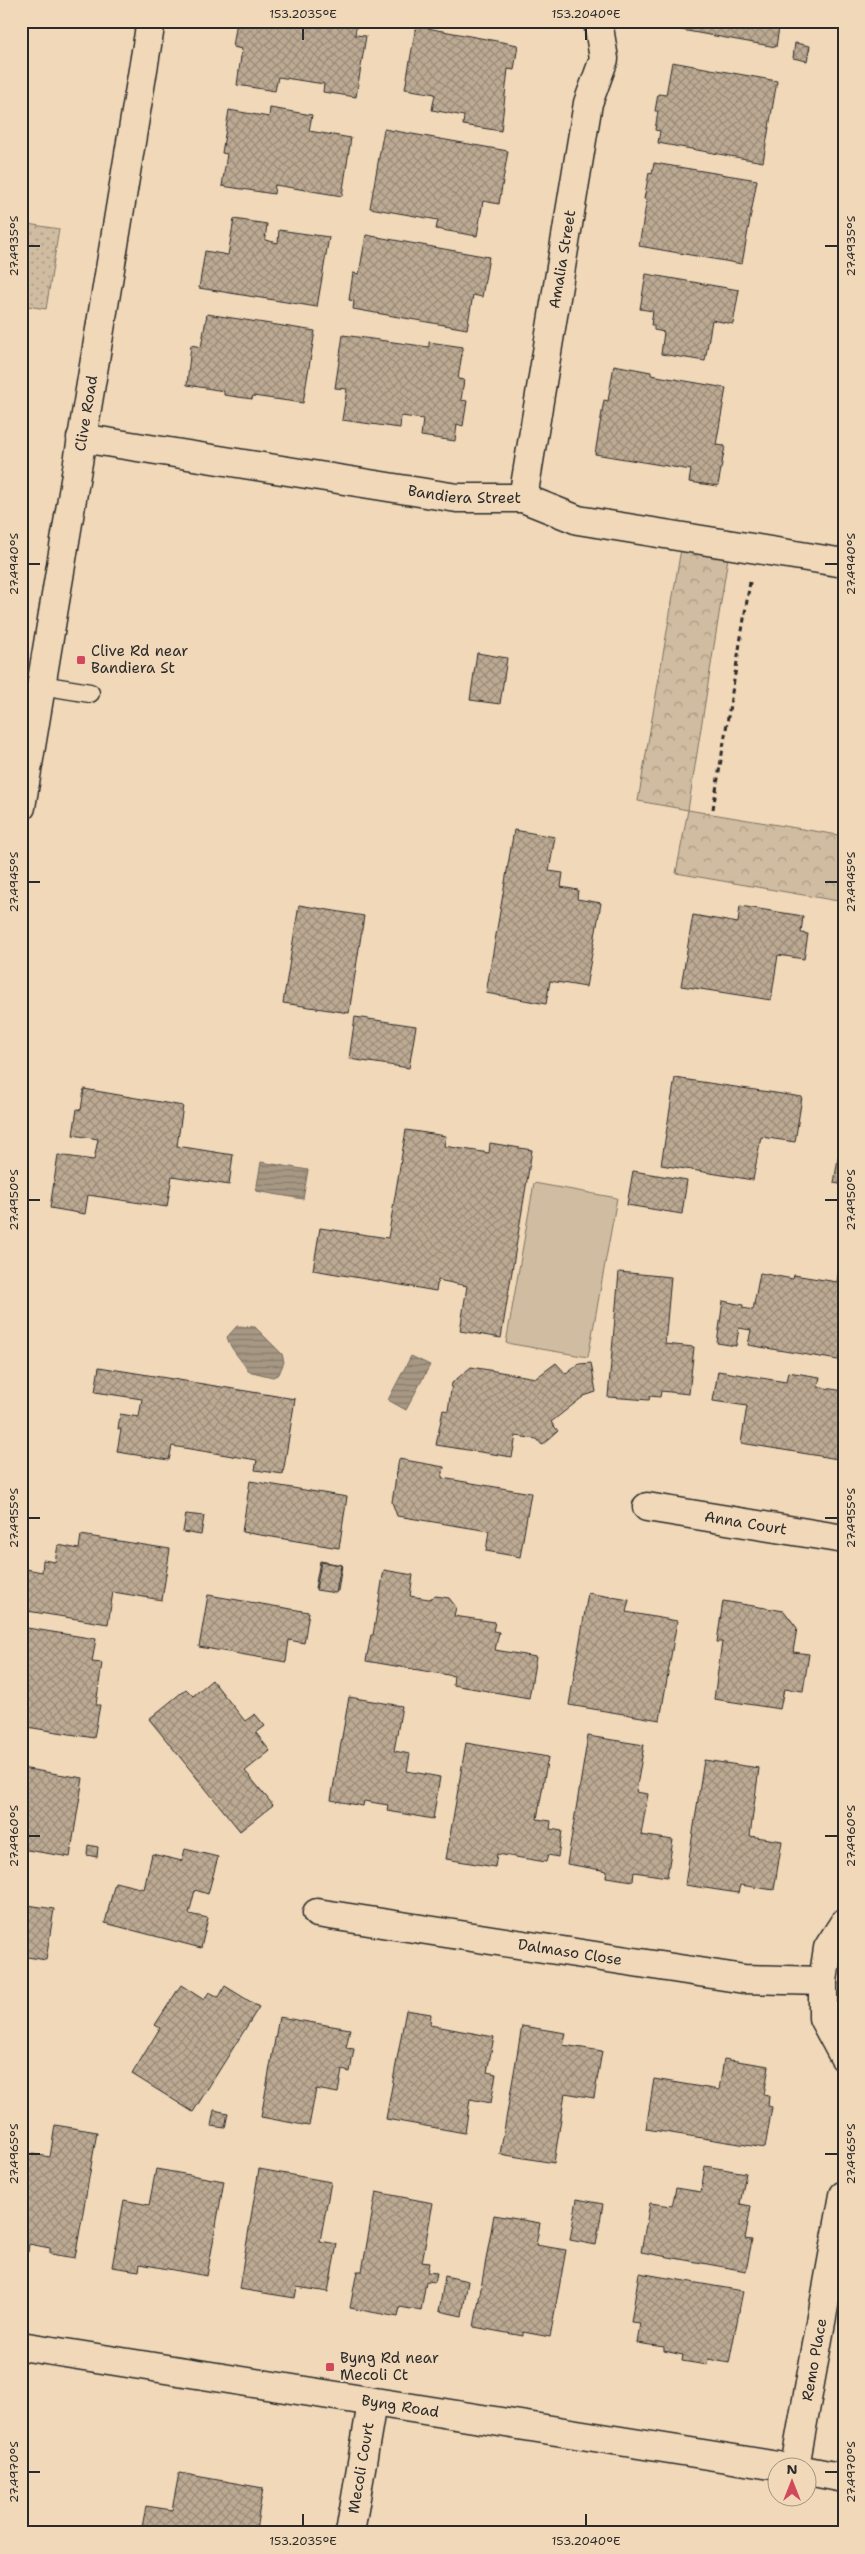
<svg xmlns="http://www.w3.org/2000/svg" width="865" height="2554" viewBox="0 0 865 2554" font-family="'Shantell Sans',sans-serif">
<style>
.grass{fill:url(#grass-dots);stroke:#7e7466}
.park{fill:url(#park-crowns);stroke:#7e7466}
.pitch{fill:#d0bca0;stroke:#7e7466}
.water{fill:url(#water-rules);stroke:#756c60}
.building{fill:url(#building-cross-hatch);stroke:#2b2b2b}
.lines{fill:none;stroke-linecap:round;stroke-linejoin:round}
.lane-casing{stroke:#2b2b2b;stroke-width:21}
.street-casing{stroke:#2b2b2b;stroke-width:31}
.path{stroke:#2b2b2b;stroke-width:3;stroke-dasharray:5 4;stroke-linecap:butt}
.lane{stroke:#f0d8b8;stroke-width:18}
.street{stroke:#f0d8b8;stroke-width:28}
.ticks{fill:none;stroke:#2b2b2b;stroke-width:2}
.poi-dot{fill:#d1495b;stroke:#f0d8b8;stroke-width:2}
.labels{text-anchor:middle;stroke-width:4;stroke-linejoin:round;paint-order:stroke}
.street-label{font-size:15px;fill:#2b2b2b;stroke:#f0d8b8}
.poi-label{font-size:15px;fill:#2b2b2b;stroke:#f0d8b8;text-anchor:start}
.neatline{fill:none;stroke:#2b2b2b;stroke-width:2}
.ticks-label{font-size:12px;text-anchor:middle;fill:#2b2b2b}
</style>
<defs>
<pattern id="grass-dots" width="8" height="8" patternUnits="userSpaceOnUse" patternTransform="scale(1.25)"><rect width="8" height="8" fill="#d0bca0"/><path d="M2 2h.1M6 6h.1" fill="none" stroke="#a99983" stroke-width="1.8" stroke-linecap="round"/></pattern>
<pattern id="park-crowns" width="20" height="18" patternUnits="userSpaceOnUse" patternTransform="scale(1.25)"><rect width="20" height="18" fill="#d0bca0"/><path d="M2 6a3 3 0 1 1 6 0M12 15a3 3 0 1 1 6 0" fill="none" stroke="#a99983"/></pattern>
<pattern id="water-rules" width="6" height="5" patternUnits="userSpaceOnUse" patternTransform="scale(1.25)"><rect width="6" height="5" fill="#a79884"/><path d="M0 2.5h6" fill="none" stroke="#887c6c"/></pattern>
<pattern id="building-cross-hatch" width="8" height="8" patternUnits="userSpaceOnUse" patternTransform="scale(1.25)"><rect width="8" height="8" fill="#bdaa93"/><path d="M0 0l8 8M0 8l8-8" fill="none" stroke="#9a8b78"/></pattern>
</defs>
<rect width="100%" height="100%" fill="#f0d8b8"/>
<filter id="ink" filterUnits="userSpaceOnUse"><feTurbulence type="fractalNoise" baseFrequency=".02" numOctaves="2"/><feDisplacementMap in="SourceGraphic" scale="10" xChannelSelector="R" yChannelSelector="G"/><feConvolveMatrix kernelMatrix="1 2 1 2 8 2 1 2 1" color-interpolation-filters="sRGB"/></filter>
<g filter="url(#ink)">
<polygon class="grass" points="21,223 59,229 46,309 21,305"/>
<polygon class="park" points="683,537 730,545 688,810 844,836 844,902 676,873 688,810 638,801"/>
<polygon class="pitch" points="534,1183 617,1198 588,1357 506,1343"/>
<g class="water">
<polygon points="261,1162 308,1170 303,1199 256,1191"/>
<path d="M237 1326 255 1327 282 1354 284 1362 279 1374 273 1377 248 1371C241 1358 231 1351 227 1337Z"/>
<polygon points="411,1356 430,1365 406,1410 388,1400"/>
</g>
<g class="building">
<polygon points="237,21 357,21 355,35 366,36 356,97 323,92 324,84 278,77 275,91 237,85 242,49 233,47"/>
<polygon points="678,21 780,21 776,47 676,29"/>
<polygon points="416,26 518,45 514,70 508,69 501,131 463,125 464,116 432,110 435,94 405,89"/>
<polygon points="795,43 810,46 807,61 793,58"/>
<polygon points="672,62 777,81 763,162 658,143 660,131 655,130 658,111 655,111 658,94 666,95"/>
<polygon points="270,108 312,115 309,131 351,138 342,196 275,185 274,194 222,186 227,154 222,153 229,110 269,117"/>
<polygon points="384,129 508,151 499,204 483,201 477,236 436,229 438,220 370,208"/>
<polygon points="654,163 757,180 742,264 639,246 647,199 644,199 649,173 652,174"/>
<polygon points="234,219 267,224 265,240 278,243 279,230 329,237 317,307 199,288 205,251 228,255"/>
<polygon points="366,235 489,257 482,297 473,295 467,329 353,309 354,301 349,300 353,273 359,274"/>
<polygon points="646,274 739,290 733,324 712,320 705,361 661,354 664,332 654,330 654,325 651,325 653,311 640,309"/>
<polygon points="207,314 315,331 303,403 253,396 252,399 224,395 224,391 187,385 191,345 201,347"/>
<polygon points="343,335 429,347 429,342 463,347 458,379 464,380 461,400 467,401 463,426 457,424 455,441 421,436 423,419 401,416 400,428 342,420 347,389 335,388"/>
<polygon points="614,365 651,372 651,375 726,388 716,445 725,446 718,486 689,482 691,470 595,454 604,400 608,401"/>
<polygon points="477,653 507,658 500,704 470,700"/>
<polygon points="514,830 555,837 549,871 563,873 561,887 578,890 577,899 601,903 586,987 550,981 546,1004 486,993"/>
<polygon points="299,905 364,916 349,1013 283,1003"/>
<polygon points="740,906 803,916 801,933 808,934 804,959 778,955 771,1000 681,986 693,915 738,923"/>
<polygon points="355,1017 416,1026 409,1068 349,1059"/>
<polygon points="675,1078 802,1097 795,1142 761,1137 753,1180 661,1165"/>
<polygon points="84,1089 183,1106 177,1146 233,1155 229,1185 172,1176 167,1207 88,1195 85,1214 50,1208 58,1155 94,1160 98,1139 73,1135 77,1109 81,1110"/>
<polygon points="844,1122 844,1185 834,1183"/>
<polygon points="406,1130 446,1136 444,1146 489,1153 490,1143 532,1150 501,1338 460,1331 467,1286 438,1280 436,1291 313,1270 320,1228 388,1238"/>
<polygon points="633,1171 687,1180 682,1214 627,1205"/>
<polygon points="841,1255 844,1256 844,1361 748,1345 751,1330 739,1328 736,1346 717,1343 723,1301 743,1305 743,1308 753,1310 760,1273 793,1279 794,1275 837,1282"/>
<polygon points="619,1272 671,1277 665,1344 694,1347 689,1394 661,1391 660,1397 650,1396 649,1400 608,1397"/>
<polygon points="556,1363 566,1374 579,1364 591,1363 596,1392 584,1396 551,1422 558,1431 542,1445 537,1439 516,1436 512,1457 436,1445 443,1410 448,1411 452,1383 471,1367 536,1378"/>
<polygon points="99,1367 295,1399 283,1474 255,1470 257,1460 172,1446 169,1460 117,1452 121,1429 118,1429 120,1414 139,1417 142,1399 95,1392"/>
<polygon points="718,1371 786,1382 788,1372 820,1377 818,1387 844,1391 844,1460 741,1443 747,1406 713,1401"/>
<polygon points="399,1459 444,1467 442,1478 531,1493 520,1557 486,1551 489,1531 397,1516 392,1502"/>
<polygon points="250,1481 347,1497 339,1548 242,1532"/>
<polygon points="186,1514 204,1516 201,1535 183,1532"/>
<polygon points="81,1535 170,1549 162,1600 113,1592 108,1624 21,1610 21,1568 42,1572 43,1560 55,1562 58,1545 79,1549"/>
<polygon points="320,1561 342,1565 338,1591 315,1588"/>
<polygon points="321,1562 341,1565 336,1593 316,1590"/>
<polygon points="384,1570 413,1575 410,1596 429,1599 436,1596 449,1598 456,1607 454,1616 495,1622 493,1631 499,1632 495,1650 536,1657 529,1698 453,1685 454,1676 366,1661 371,1635 373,1635"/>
<polygon points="588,1593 629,1600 626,1612 677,1621 660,1720 569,1705"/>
<polygon points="208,1595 309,1612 304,1643 289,1640 286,1662 199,1647"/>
<polygon points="723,1601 784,1611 797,1628 793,1652 809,1654 803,1691 784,1689 780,1709 714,1699 722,1642 717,1642"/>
<polygon points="21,1627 96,1639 92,1662 102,1663 96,1705 100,1705 94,1738 21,1726"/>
<polygon points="212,1680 245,1721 255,1714 265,1726 256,1733 270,1751 245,1771 273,1805 240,1831 149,1719 186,1689 193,1696"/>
<polygon points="349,1697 402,1706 394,1751 410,1754 407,1771 440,1777 433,1819 387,1811 388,1805 364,1801 363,1806 331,1800"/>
<polygon points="588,1736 644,1745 636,1792 648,1794 641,1835 673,1840 667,1877 634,1872 633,1881 606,1877 607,1871 567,1864"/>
<polygon points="466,1743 548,1757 537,1819 551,1821 550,1829 562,1831 558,1857 548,1855 546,1862 497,1854 495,1867 446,1859"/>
<polygon points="704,1760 759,1768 750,1836 782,1841 774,1890 740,1885 738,1893 685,1885"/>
<polygon points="21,1768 83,1778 70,1857 21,1849"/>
<polygon points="88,1845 98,1847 97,1857 87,1855"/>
<polygon points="185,1849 218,1857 208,1894 195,1890 189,1914 208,1918 201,1948 105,1923 115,1882 144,1889 152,1854 182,1861"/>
<polygon points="21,1904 54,1909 46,1960 21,1956"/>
<polygon points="181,1985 204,2000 209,1992 219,1997 225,1986 259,2007 193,2112 132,2074 160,2028 155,2025"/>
<polygon points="406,2010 431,2014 430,2025 494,2037 487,2072 496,2074 491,2103 470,2099 465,2133 386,2119"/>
<polygon points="279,2017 350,2029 346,2048 354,2049 350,2072 342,2070 338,2093 316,2089 309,2126 261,2117"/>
<polygon points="522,2026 566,2033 563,2045 602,2051 594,2098 565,2093 554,2163 500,2154"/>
<polygon points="724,2059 769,2066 764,2095 769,2096 768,2106 772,2107 765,2148 646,2129 654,2079 719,2090"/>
<polygon points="214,2110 228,2113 225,2128 211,2126"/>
<polygon points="55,2125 97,2132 75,2258 50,2254 50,2248 29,2244 28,2252 21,2251 21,2152 50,2157"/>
<polygon points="705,2166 746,2173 740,2204 751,2206 745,2239 752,2240 746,2271 641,2252 650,2203 672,2206 676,2188 701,2192"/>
<polygon points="156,2169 224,2181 207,2276 140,2264 139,2271 112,2267 124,2200 149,2205"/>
<polygon points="259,2169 331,2182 320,2241 337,2244 328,2292 297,2287 295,2298 239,2289"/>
<polygon points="376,2192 433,2203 422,2262 429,2263 427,2272 437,2273 435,2282 426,2281 421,2311 400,2307 398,2317 350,2308 357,2271 362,2271"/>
<polygon points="577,2199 603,2204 596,2245 570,2240"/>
<polygon points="494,2215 540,2223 536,2245 566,2250 550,2337 523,2332 523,2336 474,2327"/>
<polygon points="639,2273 743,2291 729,2363 708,2359 707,2365 682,2361 683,2355 664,2351 664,2347 637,2343 640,2323 631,2322"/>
<polygon points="445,2276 468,2281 462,2316 439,2311"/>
<polygon points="179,2473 263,2488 256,2530 268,2533 141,2533 146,2506 172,2510"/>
</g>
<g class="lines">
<g class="lane-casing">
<polyline id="lane" points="41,685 90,693"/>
</g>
<g class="street-casing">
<g id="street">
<path id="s1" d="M81 438 457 498H523L578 520 844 563"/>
<path id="s2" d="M523 498 588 103 604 59 598 21"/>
<path id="s3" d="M21 807 151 21"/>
<path id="s4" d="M647 1507 844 1539"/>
<path id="s5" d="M317 1913 744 1979 823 1981"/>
<polyline points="844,1923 828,1948 823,1981 823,2018 844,2057"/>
<path id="s6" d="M21 2346 778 2466"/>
<path id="s7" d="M795 2466 844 2195"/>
<polyline points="808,2471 844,2478"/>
<path id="s8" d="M350 2533 372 2403"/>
</g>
</g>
<polyline class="path" points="713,809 750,582"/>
<use href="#lane" class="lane"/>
<use href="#street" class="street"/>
</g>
</g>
<path class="ticks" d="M303 28V40M586 28V40M28 246H40M825 246H838M28 564H40M825 564H838M28 882H40M825 882H838M28 1200H40M825 1200H838M28 1518H40M825 1518H838M28 1836H40M825 1836H838M28 2154H40M825 2154H838M28 2472H40M825 2472H838M303 2514V2526M586 2514V2526"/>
<g class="poi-dot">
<rect x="76" y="655" width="10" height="10" rx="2.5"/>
<rect x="325" y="2362" width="10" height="10" rx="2.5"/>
</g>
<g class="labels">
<g class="street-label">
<text dy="5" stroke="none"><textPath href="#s2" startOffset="242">Amalia Street</textPath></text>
<text dy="5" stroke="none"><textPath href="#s3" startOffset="399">Clive Road</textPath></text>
<text dy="5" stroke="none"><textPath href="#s1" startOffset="388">Bandiera Street</textPath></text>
<text dy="5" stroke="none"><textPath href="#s4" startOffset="100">Anna Court</textPath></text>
<text dy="5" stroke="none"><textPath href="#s5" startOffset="256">Dalmaso Close</textPath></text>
<text dy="5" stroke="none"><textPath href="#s7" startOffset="108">Remo Place</textPath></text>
<text dy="5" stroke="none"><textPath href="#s6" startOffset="384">Byng Road</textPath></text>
<text dy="5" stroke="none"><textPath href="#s8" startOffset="66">Mecoli Court</textPath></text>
</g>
<g class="poi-label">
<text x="91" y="656">Clive Rd near<tspan x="91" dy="17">Bandiera St</tspan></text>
<text x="340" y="2363">Byng Rd near<tspan x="340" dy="17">Mecoli Ct</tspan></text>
</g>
</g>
<rect width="865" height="2554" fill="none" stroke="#f0d8b8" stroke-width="55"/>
<g transform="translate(792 2482)"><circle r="24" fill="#f0d8b8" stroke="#a19380"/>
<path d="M0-4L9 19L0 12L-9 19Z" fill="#d1495b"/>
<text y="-8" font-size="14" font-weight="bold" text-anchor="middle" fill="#2b2b2b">N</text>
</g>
<rect x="28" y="28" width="810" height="2498" class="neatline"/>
<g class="ticks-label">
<text x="303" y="18">153.2035°E</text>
<text x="586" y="18">153.2040°E</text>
<text transform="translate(14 246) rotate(-90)" y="4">27.4935°S</text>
<text transform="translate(851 246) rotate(-90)" y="4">27.4935°S</text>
<text transform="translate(14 564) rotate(-90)" y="4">27.4940°S</text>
<text transform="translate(851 564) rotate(-90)" y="4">27.4940°S</text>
<text transform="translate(14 882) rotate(-90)" y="4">27.4945°S</text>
<text transform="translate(851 882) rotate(-90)" y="4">27.4945°S</text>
<text transform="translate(14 1200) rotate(-90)" y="4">27.4950°S</text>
<text transform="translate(851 1200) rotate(-90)" y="4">27.4950°S</text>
<text transform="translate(14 1518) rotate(-90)" y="4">27.4955°S</text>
<text transform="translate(851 1518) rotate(-90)" y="4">27.4955°S</text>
<text transform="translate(14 1836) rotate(-90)" y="4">27.4960°S</text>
<text transform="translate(851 1836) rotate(-90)" y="4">27.4960°S</text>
<text transform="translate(14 2154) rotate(-90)" y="4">27.4965°S</text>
<text transform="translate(851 2154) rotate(-90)" y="4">27.4965°S</text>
<text transform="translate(14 2472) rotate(-90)" y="4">27.4970°S</text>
<text transform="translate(851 2472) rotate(-90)" y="4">27.4970°S</text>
<text x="303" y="2545">153.2035°E</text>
<text x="586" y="2545">153.2040°E</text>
</g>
</svg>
